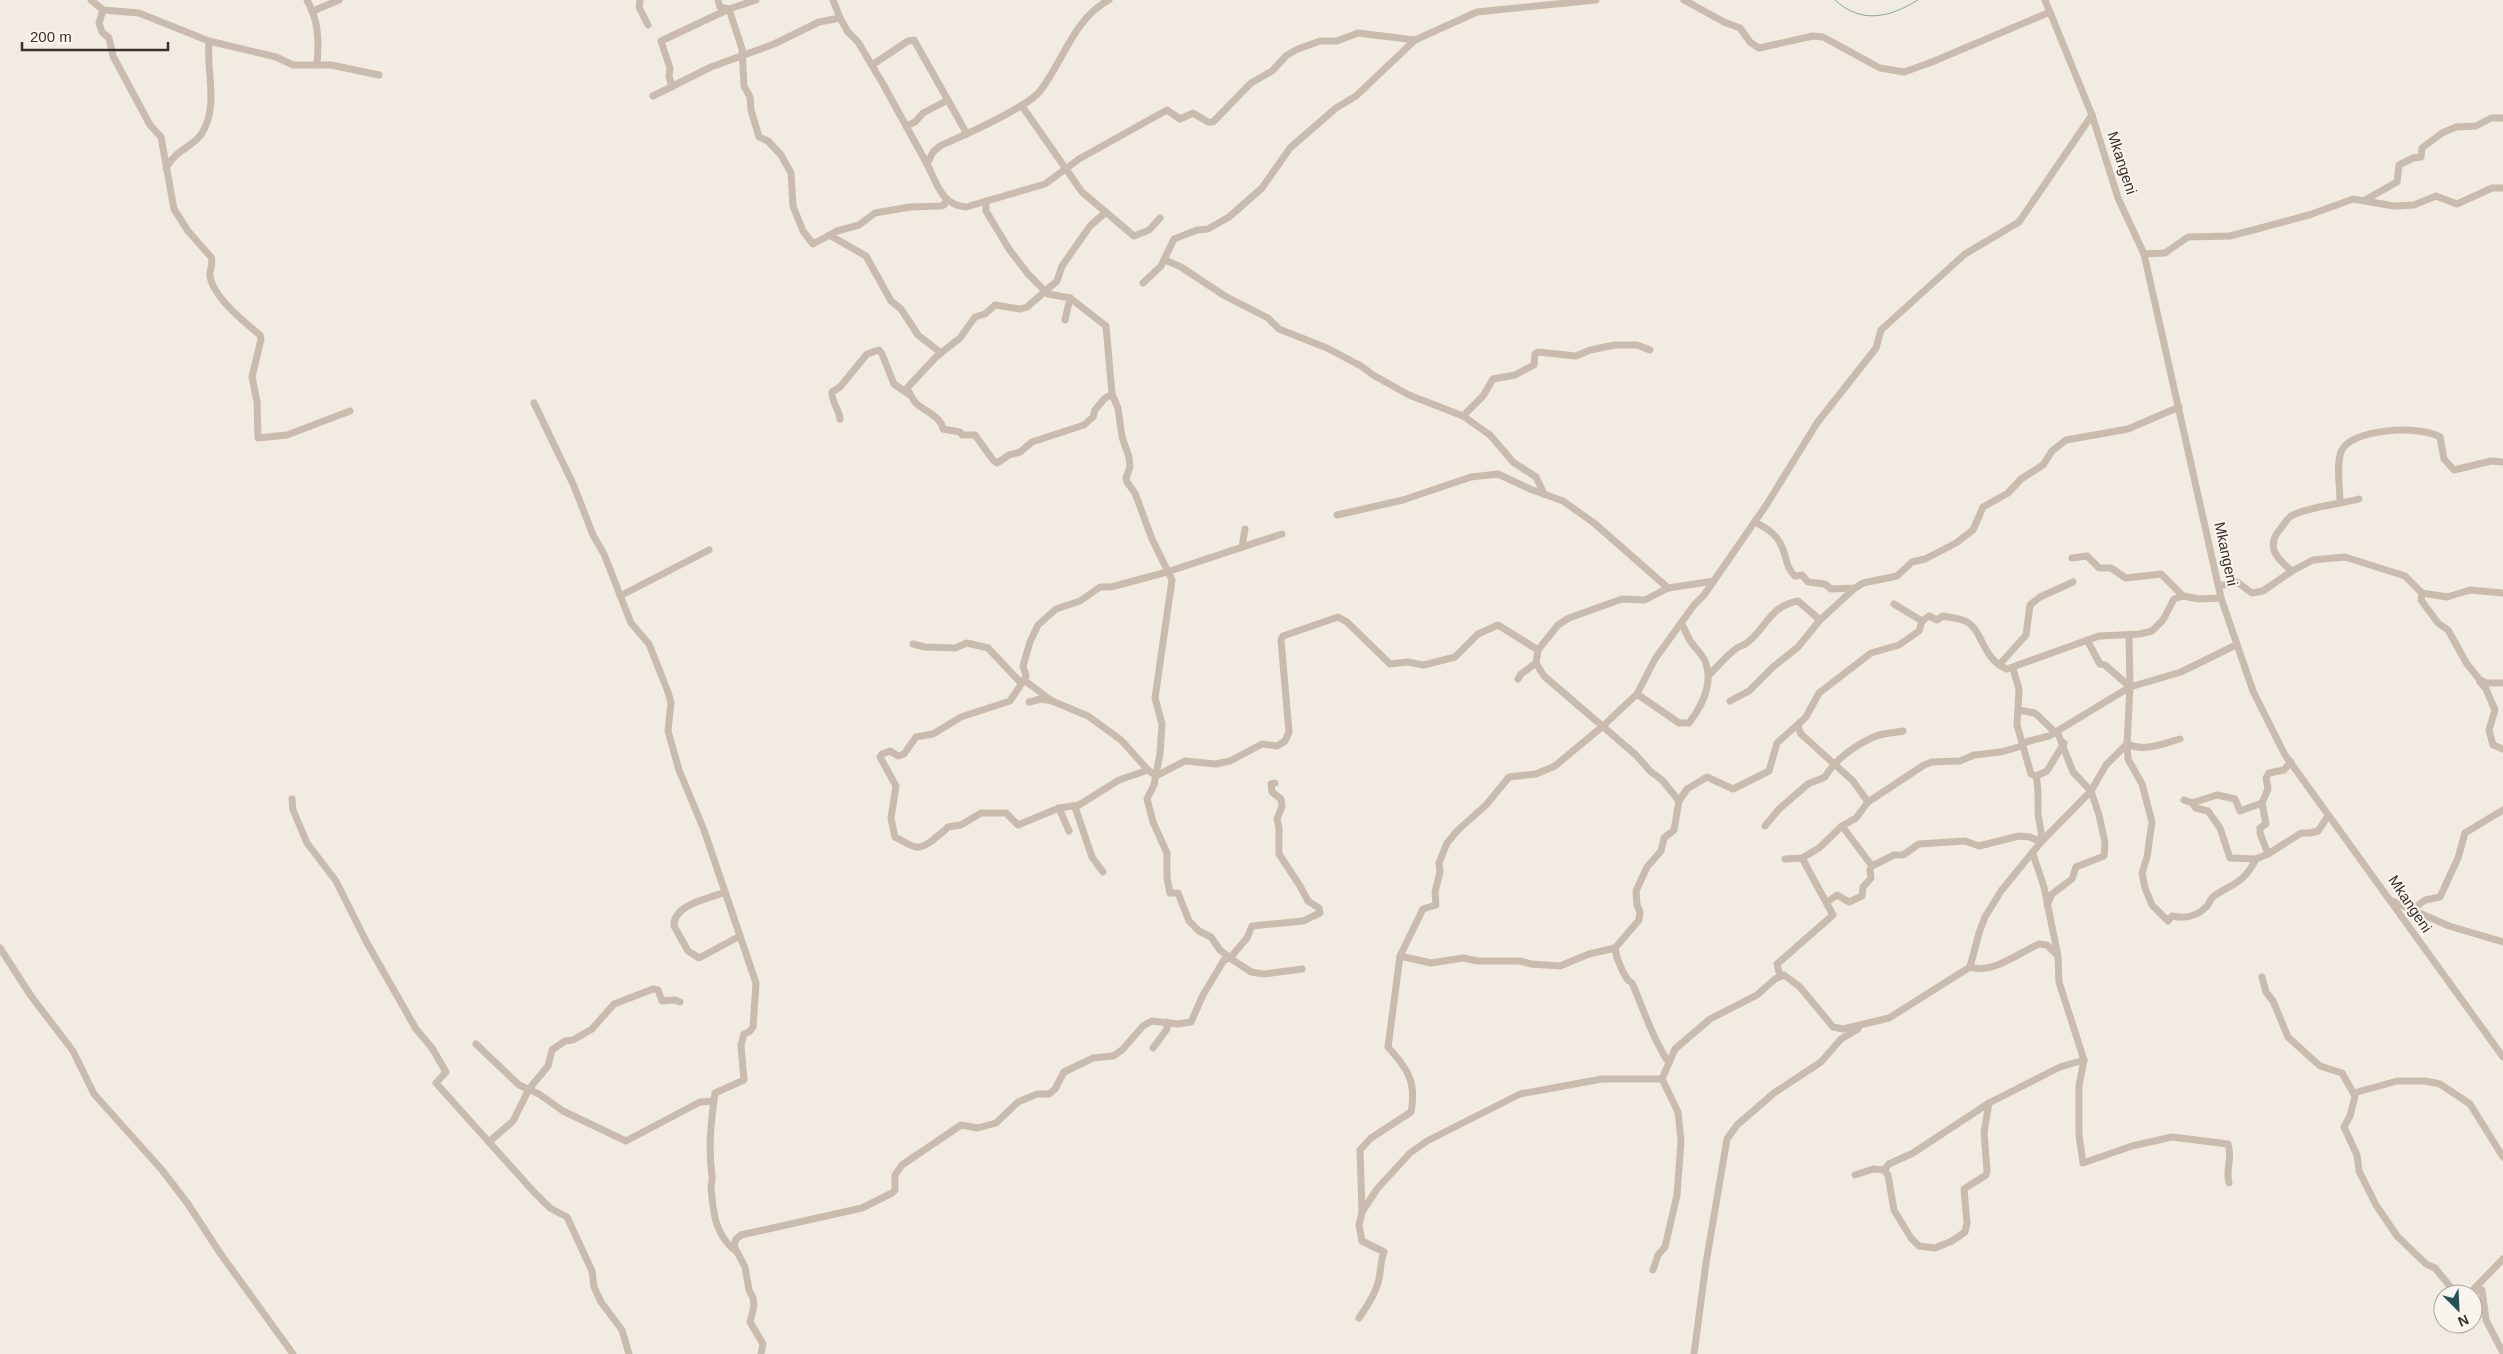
<svg xmlns="http://www.w3.org/2000/svg" width="2503" height="1354" viewBox="0 0 2503 1354" font-family="Arial,sans-serif">
<style>
.lines{fill:none;stroke-linecap:round;stroke-linejoin:round}
.stream{stroke:#82a9ad;stroke-width:1}
.minor{stroke:#c9bcae;stroke-width:7}
.labels{text-anchor:middle;stroke-width:4;stroke-linejoin:round;paint-order:stroke}
.street-label{font-size:15px;fill:#39302c;stroke:#f9f5ee}
</style>
<rect width="100%" height="100%" fill="#f2ebe1"/>
<g class="lines">
<path class="stream" d="M1835 0C1862 25 1890 17 1918 0"/>
<g class="minor">
<path d="M91 0 103 10 99 23 102 32 109 38 113 56 150 125 161 137 174 209 188 231 211 257C214 264 209 269 210 276 213 297 244 322 260 335L261 339 252 377 257 402 258 438 287 435 350 411"/>
<path d="M307 0C319 22 319 40 317 65"/>
<polyline points="640,0 639,7 648,25"/>
<polyline points="718,0 720,7 729,9 742,49 744,86 750,97 751,110 759,137 768,141 781,155 791,173 793,206 803,231 813,244 837,231 859,225 875,213 910,207 940,206 944,205 946,201"/>
<polyline points="833,0 840,18"/>
<path d="M1109 0C1073 19 1063 62 1040 91 1027 108 962 136 940 146L933 152 927 164C937 183 941 205 966 207L1045 184 1079 159 1167 110 1180 119 1193 113 1208 122H1213L1251 83 1272 71 1287 55 1298 49 1320 41H1337L1358 33 1415 40"/>
<polyline points="1684,0 1724,22 1740,28 1750,42 1759,48 1813,36 1823,37 1880,68 1904,72 1932,62 2050,12"/>
<polyline points="2045,0 2092,115 2118,198 2144,254 2221,598 2253,691 2285,755 2503,1057"/>
<polyline points="103,10 139,13 209,41"/>
<polyline points="313,11 339,0"/>
<polyline points="872,65 908,41 914,40 967,134"/>
<polyline points="672,87 669,76 670,68 661,41 729,9 756,0"/>
<polyline points="653,96 711,67 774,44 819,22 840,18 848,32 858,42 883,84 927,164"/>
<polyline points="1022,106 1082,192 1134,236 1149,230 1160,218"/>
<polyline points="906,126 915,122 923,113 948,100"/>
<path d="M166 168C177 148 194 147 202 133 219 106 206 71 209 41L276 57 293 65H331L379 75"/>
<polyline points="2365,200 2397,182 2399,165 2413,158 2421,157 2422,148 2442,133 2456,127 2476,126 2491,118 2503,118"/>
<polyline points="986,201 986,211 1009,249 1028,274 1048,294 1070,298 1065,320"/>
<path d="M1106 212 1090 226 1062 266 1057 281 1027 307 1020 309 995 305 985 314 975 317 960 338 936 357 907 388C910 394 913 401 918 405 927 412 941 417 943 429L960 432 962 435H975L993 460 997 463 1009 455 1020 452 1032 442 1084 425 1093 417 1095 410 1104 399 1112 394"/>
<polyline points="831,236 866,256 891,301 901,309 918,335 941,353"/>
<polyline points="2144,254 2165,253 2188,237 2230,236 2257,229 2309,215 2353,199 2394,206 2414,205 2436,196 2457,204 2492,188 2503,188"/>
<polyline points="1165,260 1181,267 1225,296 1268,318 1279,329 1327,348 1361,366 1373,375 1409,395 1463,416 1490,435 1513,462 1536,477 1544,494"/>
<polyline points="1143,283 1161,266 1174,239 1197,230 1208,229 1229,217 1262,188 1290,148 1336,108 1356,96 1415,40 1477,12 1596,0"/>
<polyline points="1070,298 1106,326 1112,394 1118,408 1122,437 1129,457 1130,467 1126,478 1127,482 1135,493 1152,539 1172,580 1155,698 1162,724 1160,754 1154,785 1147,799 1153,822 1167,853 1167,878 1170,893 1178,893 1189,921 1199,931 1211,937 1220,950 1230,958 1247,938 1252,926 1303,921 1320,913 1319,908 1308,901 1300,886 1279,854 1279,828 1277,819 1282,806 1281,799 1272,792 1271,784 1275,783"/>
<path d="M534 403 574 486 593 535 604 554 631 623 649 644 668 692 671 703 668 731 679 770 704 830 756 983 753 1027 749 1032 744 1034 741 1045 744 1080 715 1093C711 1122 708 1147 712 1176 713 1180 711 1183 711 1187 713 1213 715 1236 737 1252"/>
<polyline points="1463,416 1483,396 1493,379 1515,375 1534,365 1535,354 1538,352 1576,356 1590,350 1615,345 1637,345 1650,350"/>
<path d="M840 419C839 409 831 401 832 392L840 387 867 354 879 350 882 354 894 384 910 395"/>
<path d="M2340 502C2340 487 2336 466 2341 452 2350 428 2421 425 2440 437L2444 459 2454 470 2491 461 2503 462"/>
<polyline points="1337,515 1403,500 1471,477 1498,474 1530,489 1563,501 1594,523 1668,588"/>
<path d="M1755 522C1766 528 1777 534 1782 547 1787 558 1786 568 1795 576L1802 575 1808 582 1825 584 1831 589 1855 588 1863 583 1897 576 1912 562 1925 559 1956 543 1973 530 1983 507 2008 493 2021 479 2043 465 2052 451 2066 440 2128 429 2179 407"/>
<polyline points="1242,547 1245,529"/>
<polyline points="2072,558 2087,556 2099,568 2111,568 2126,578 2161,574 2183,596"/>
<path d="M2292 571C2276 558 2265 546 2281 528 2284 524 2287 519 2291 516 2307 507 2341 504 2359 499"/>
<polyline points="2219,586 2237,582 2252,593 2263,591 2292,571 2313,560 2345,557 2405,576 2422,593 2447,597 2470,590 2503,593"/>
<polyline points="2422,593 2421,600 2438,623 2448,630 2467,664 2479,679 2486,683 2503,683"/>
<polyline points="620,596 709,550"/>
<path d="M1894 604 1922 621 1929 616 1937 620 1943 616C1951 618 1960 618 1967 622 1983 631 1982 659 2007 669L2099 636 2140 634 2152 631 2163 620 2174 599 2183 596 2199 599 2221 598"/>
<polyline points="2087,640 2100,664 2105,665 2130,687"/>
<polyline points="913,644 925,647 955,648 967,643 988,648 1021,683"/>
<polyline points="1538,650 1536,663 1544,676 1636,755 1650,771 1662,780 1679,801"/>
<polyline points="1999,665 2026,635 2030,605 2040,597 2073,582"/>
<polyline points="2013,669 2019,689 2017,725 2031,774 2036,776"/>
<path d="M1709 675C1718 666 1727 655 1737 648 1741 645 1745 645 1748 642 1767 627 1770 606 1798 601L1820 620"/>
<polyline points="1518,679 1521,674 1536,663"/>
<polyline points="1024,680 1026,676 1023,666 1030,642 1038,625 1056,609 1080,601 1100,587 1111,587 1167,572 1282,534"/>
<polyline points="2480,682 2486,689 2495,710 2489,730 2493,745 2503,749"/>
<path d="M1637 694 1679 723H1689C1702 706 1714 683 1705 661 1702 654 1695 648 1691 642 1687 636 1685 630 1682 624"/>
<path d="M1052 701 1024 680 1010 701 961 717 933 734 916 737 904 754 898 756 890 751 882 754 880 757 896 786 891 818 895 837C913 846 916 853 933 840 938 835 943 833 948 827L961 825 981 813H1006L1018 825 1059 808 1079 805 1119 780 1148 770 1156 776 1185 761 1216 764 1230 761 1262 744 1277 746 1285 741 1289 732 1281 640 1283 636 1338 617 1347 622 1390 664 1407 662 1424 665 1455 657 1478 634 1498 625 1538 650 1558 625 1569 618 1622 599 1645 600 1668 588 1714 581"/>
<polyline points="1730,701 1749,691 1773,667 1798,647 1820,620 1855,588"/>
<polyline points="1029,702 1041,699 1052,701 1088,716 1121,740 1148,770"/>
<polyline points="2018,710 2035,713 2059,736 2073,772 2091,791 2099,815 2105,843 2104,856 2076,867 2072,879 2052,894 2047,905"/>
<polyline points="1800,722 1798,727 1801,734 1853,781 1868,802"/>
<path d="M2180 739C2162 744 2145 752 2127 744L2128 759 2142 784 2152 822 2147 857 2142 873 2145 888 2152 905 2168 921 2172 916C2185 919 2198 916 2207 906 2210 902 2210 899 2214 896 2235 882 2243 884 2256 859L2268 854 2301 833H2310L2318 831 2328 816"/>
<polyline points="2022,743 2049,736 2130,687 2181,672 2236,645"/>
<polyline points="292,799 293,810 307,843 336,881 367,943 416,1029 432,1048 446,1072 436,1083 533,1191 550,1208 567,1217 592,1271 594,1287 601,1302 622,1330 629,1354"/>
<polyline points="2184,800 2192,803 2196,808 2208,811 2220,828 2230,858 2256,859"/>
<polyline points="2192,803 2217,795 2235,799 2240,811 2262,803"/>
<polyline points="1075,807 1092,857 1103,872"/>
<polyline points="1059,808 1069,831"/>
<path d="M1765 826 1779 809 1808 784 1825 777C1835 759 1857 744 1876 736 1884 733 1894 733 1903 731"/>
<path d="M2033 854 2044 887 2058 956 2059 982 2084 1060 2079 1086V1135L2083 1163 2132 1146 2172 1137 2228 1144C2233 1157 2225 1170 2229 1183"/>
<polyline points="2268,854 2260,833 2260,828 2266,824 2262,803 2268,789 2266,778 2269,773 2284,770 2291,762"/>
<polyline points="1785,859 1802,858 1819,848 1842,826 1856,818 1868,802 1924,765 1932,762 1960,761 1974,755 2001,752 2022,746"/>
<path d="M1872 866 1894 855H1903L1919 844 1965 841 1979 846 2019 836 2030 837 2041 842C2043 831 2038 822 2038 811 2038 798 2039 789 2036 776L2047 771 2064 743"/>
<path d="M725 892C709 899 673 904 674 926L688 951 699 958 740 936"/>
<polyline points="2392,901 2449,926 2503,942"/>
<polyline points="1827,902 1837,895 1849,902 1862,896 1863,887 1871,878 1870,870 1872,866 1842,826"/>
<polyline points="2413,909 2425,900 2440,897 2458,858 2465,833 2503,810"/>
<polyline points="0,948 31,996 73,1051 94,1094 162,1170 188,1204 220,1253 293,1354"/>
<polyline points="1400,956 1431,963 1463,958 1478,961 1520,961 1531,964 1560,966 1589,954 1615,948"/>
<path d="M1970 967C1992 975 2020 952 2039 944L2047 945 2057 955"/>
<polyline points="1780,976 1777,964 1833,915 1802,858"/>
<polyline points="2262,977 2266,992 2273,1001 2288,1037 2320,1066 2342,1073 2355,1096 2350,1116 2344,1127 2357,1155 2359,1171 2376,1205 2397,1236 2426,1264 2435,1268 2453,1290 2461,1293 2482,1290 2486,1320 2502,1351"/>
<polyline points="476,1044 519,1085 539,1094 563,1111 626,1141 700,1102 714,1101"/>
<polyline points="1153,1048 1167,1029 1167,1022"/>
<path d="M1669 1063C1653 1039 1644 1011 1633 985 1631 980 1631 984 1628 980 1622 972 1616 957 1615 948L1639 920 1640 912 1637 905 1636 891 1647 867 1661 851 1664 838 1674 830 1679 801 1687 789 1707 777 1733 789 1769 771 1777 743 1806 717 1819 693 1871 653 1899 645 1919 631 1922 621"/>
<polyline points="2354,1093 2397,1081 2425,1081 2440,1084 2470,1104 2503,1157"/>
<polyline points="489,1142 513,1121 529,1089 548,1066 552,1050 565,1041 573,1040 592,1029 614,1004 653,989 658,990 662,1001 675,1000 680,1002"/>
<polyline points="1884,1170 1889,1164 1913,1153 1989,1103 2060,1067 2084,1060"/>
<polyline points="1855,1175 1873,1169 1884,1170 1888,1175 1894,1210 1911,1238 1919,1246 1935,1248 1952,1241 1965,1232 1967,1223 1964,1189 1986,1175 1987,1171 1984,1132 1989,1103"/>
<path d="M1362 1212 1360 1150 1371 1138 1411 1112C1417 1082 1407 1068 1388 1047L1400 956 1423 909 1436 905 1435 892 1440 872 1439 863 1447 843 1458 830 1486 805 1509 777 1536 774 1555 766 1603 726 1637 694 1655 659 1694 605 1704 595 1767 504 1817 423 1876 348 1881 330 1965 254 2019 222 2092 115"/>
<polyline points="1653,1270 1658,1255 1665,1247 1677,1195 1681,1141 1678,1112 1662,1079 1675,1049 1710,1019 1757,995 1775,979 1784,975 1800,987 1833,1027 1843,1029 1889,1018 1970,967 1979,933 1985,917 2001,891 2041,842 2091,791 2106,765 2127,744 2130,687 2129,635"/>
<polyline points="2472,1291 2503,1259"/>
<path d="M1359 1318C1367 1306 1376 1293 1379 1279 1381 1270 1380 1262 1384 1252L1362 1241 1359 1225 1362 1212 1377 1189 1410 1153 1427 1141 1520 1094 1602 1079H1662"/>
<polyline points="761,1354 763,1344 750,1322 754,1306 753,1298 749,1290 745,1267 734,1246 736,1239 741,1235 862,1208 892,1193 895,1190 895,1175 902,1165 961,1125 978,1128 996,1123 1018,1102 1037,1094 1049,1094 1055,1089 1064,1072 1093,1058 1113,1056 1122,1050 1143,1026 1152,1021 1178,1024 1191,1022 1203,995 1224,960 1230,958 1251,972 1264,974 1302,969"/>
<polyline points="1694,1354 1706,1263 1727,1139 1737,1125 1774,1093 1821,1062 1841,1039 1858,1029"/>
</g>
</g>
<g class="labels">
<g class="street-label">
<text transform="translate(2122 163) rotate(72)" y="5">Mkangeni</text>
<text transform="translate(2226 554) rotate(78)" y="5">Mkangeni</text>
<text transform="translate(2410 904) rotate(56)" y="5">Mkangeni</text>
</g>
</g>
<g transform="translate(2458 1309) rotate(156)"><circle r="24" fill="#f9f5ee" stroke="#aca6a0"/>
<path d="M0-4L9 19L0 12L-9 19Z" fill="#245157"/>
<text y="-8" font-size="14" font-weight="bold" text-anchor="middle" fill="#39302c">N</text>
</g>
<path d="M22 42v8h146v-8" fill="none" stroke="#39302c" stroke-width="2.5"/>
<text x="30" y="42" font-size="15" fill="#39302c" stroke="#f9f5ee" stroke-width="4" paint-order="stroke">200 m</text>
</svg>
